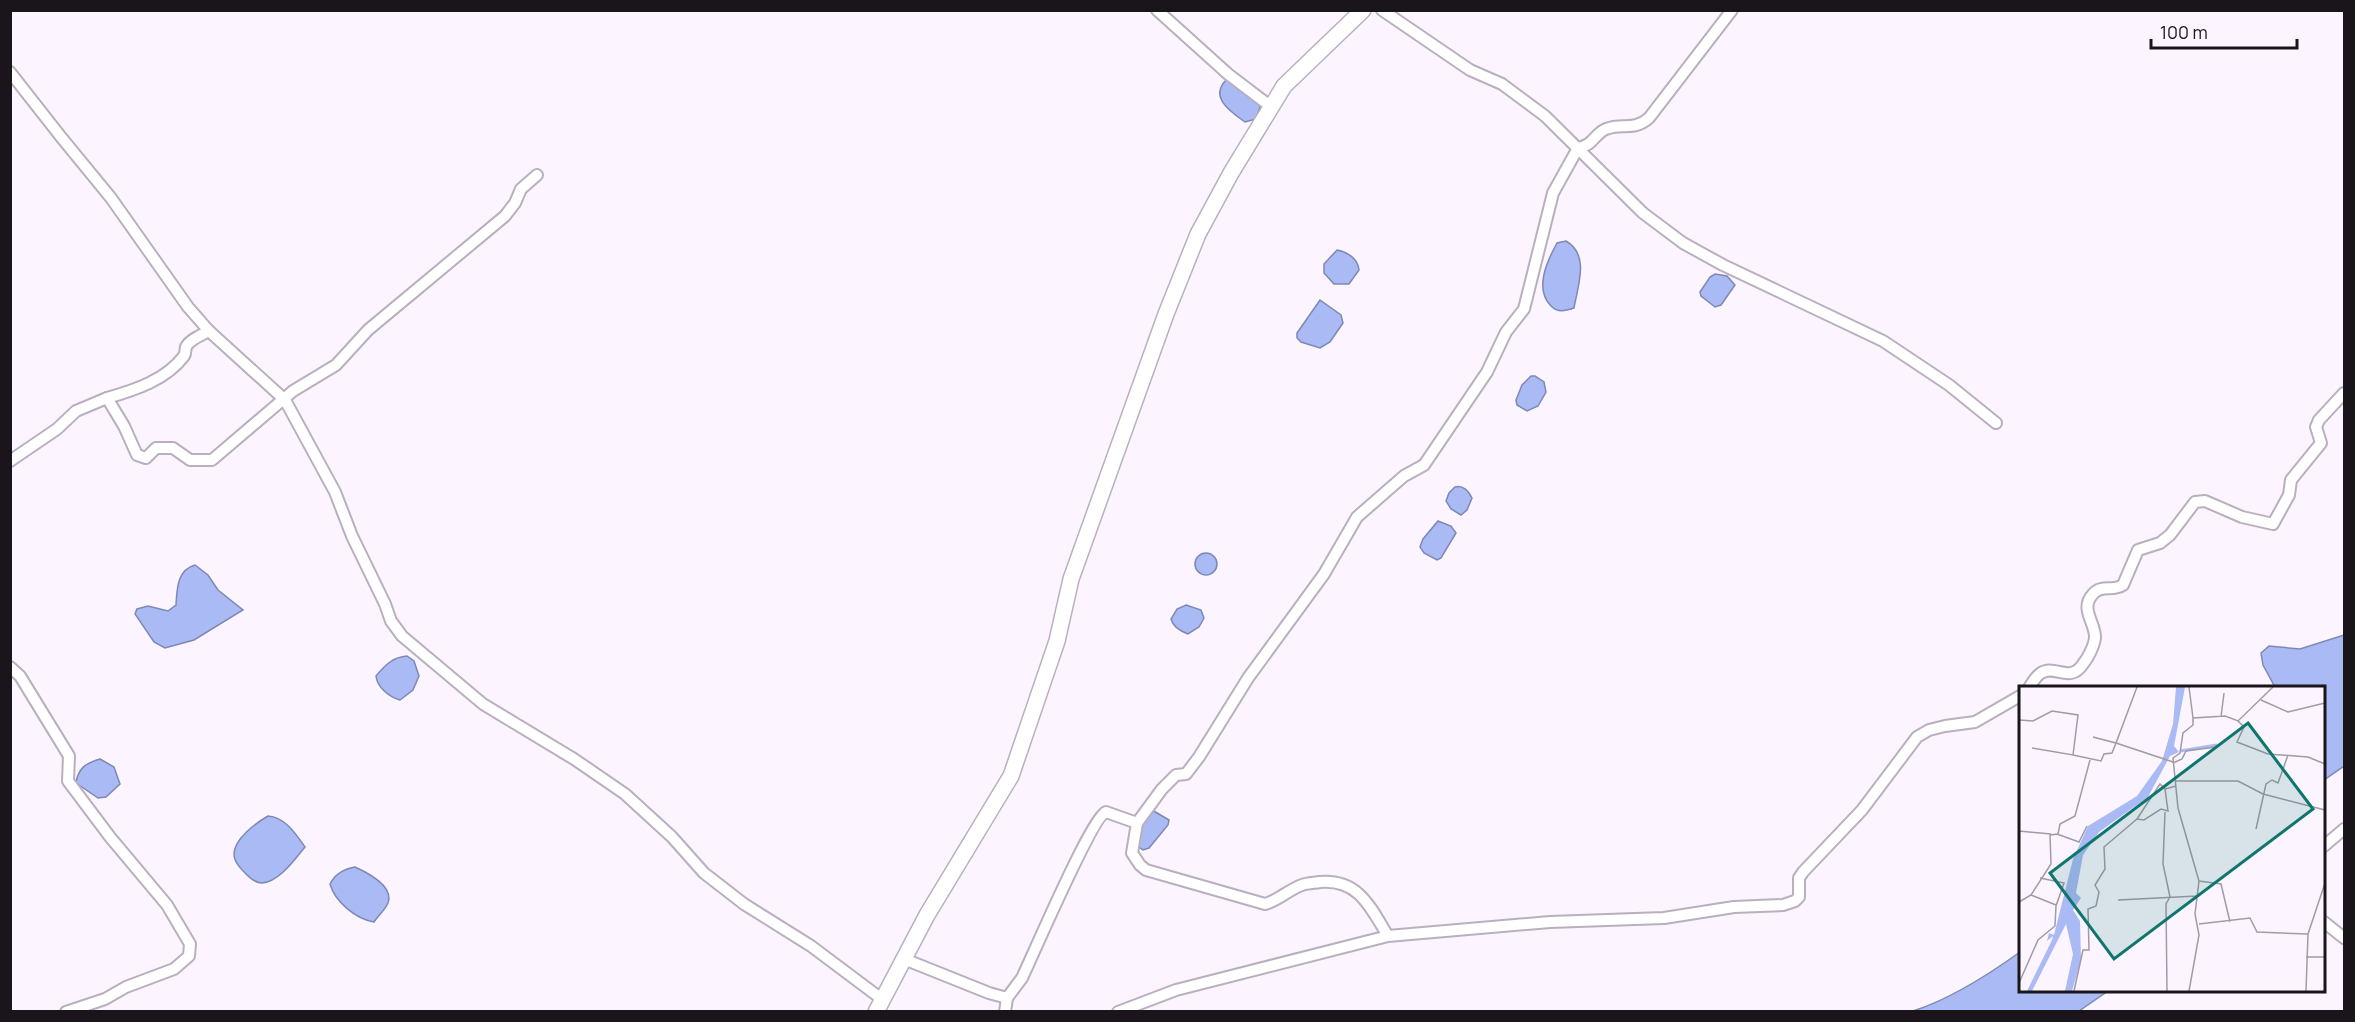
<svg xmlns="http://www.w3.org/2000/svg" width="2355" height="1022" viewBox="0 0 2355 1022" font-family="Manrope,sans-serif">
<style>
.water{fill:#a9baf4;stroke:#7e88b3;stroke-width:1.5}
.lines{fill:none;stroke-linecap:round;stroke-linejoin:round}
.street-casing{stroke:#baafbf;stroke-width:14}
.secondary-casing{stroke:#baafbf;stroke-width:18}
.street{stroke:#fff;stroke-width:10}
.secondary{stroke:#fff;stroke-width:15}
.inset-river{fill:none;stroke:#a9baf4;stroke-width:3}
.inset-road{fill:none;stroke:#a19ba4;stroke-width:1.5}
.view{fill:#0f766e;fill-opacity:0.15;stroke:#0f766e;stroke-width:3}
.inset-edge{fill:none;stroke:#19151b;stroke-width:3}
</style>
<rect width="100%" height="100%" fill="#fcf5ff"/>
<g class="water">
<path d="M1227 79 1261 104 1256 119 1245 122C1231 112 1208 97 1227 79Z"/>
<path d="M1566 241C1590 255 1578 285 1574 308 1565 311 1558 313 1551 306 1534 289 1547 261 1557 243Z"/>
<path d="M1337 250C1348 252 1358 259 1359 270L1349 284H1334L1324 273V264Z"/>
<polygon points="1715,274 1727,276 1735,285 1721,305 1715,307 1701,296 1700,292 1710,277"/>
<polygon points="1320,300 1341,315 1343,323 1330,342 1320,348 1301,342 1297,338 1297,333"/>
<polygon points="1531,376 1535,376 1544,382 1546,392 1538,406 1527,411 1517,405 1516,400 1522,385"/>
<path d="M1455 487C1463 485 1469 491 1472 498L1467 510 1461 515 1451 509 1446 501 1449 493Z"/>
<polygon points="1438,521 1451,526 1456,533 1441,558 1437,560 1424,553 1420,547 1423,539"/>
<circle cx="1206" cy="564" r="11"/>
<path d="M195 565 208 575 218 590 243 610 194 640 165 648 154 642 135 614 137 609 148 606 168 611 176 605C177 589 177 570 195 565Z"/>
<path d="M1186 605 1201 610 1204 618 1199 627 1188 634C1180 631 1173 627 1171 619L1177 609Z"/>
<polygon points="2344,635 2344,766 2324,780 2324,688 2275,687 2263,665 2261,653 2269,646 2300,649"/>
<path d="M407 656 414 661 419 676 413 690 400 700C389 697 377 687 376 676 385 665 393 657 407 656Z"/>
<path d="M100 759 114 767 120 784 106 797 98 798 76 783C78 768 86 763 100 759Z"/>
<polygon points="1152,810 1169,820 1168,825 1149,848 1143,850 1136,845 1139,828"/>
<path d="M268 816C285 817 296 834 305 847 295 859 279 882 262 883 255 883 250 878 246 874 241 869 234 862 234 854 234 839 256 823 268 816Z"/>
<path d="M355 867C366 872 394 886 388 903 385 910 378 916 374 922 356 919 335 902 330 884 335 874 344 869 355 867Z"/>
<path d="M2020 952V990L2108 991 2079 1011H1913C1951 999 1988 975 2020 952Z"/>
</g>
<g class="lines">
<g class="street-casing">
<g id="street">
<polyline points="1157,10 1228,74 1270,106"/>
<polyline points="1382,10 1470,70 1502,84 1545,116 1643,213 1683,243 1723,265 1883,341 1949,385 1996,423"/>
<polyline points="10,72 61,137 111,198 188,307 209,331 285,400 335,492 352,536 385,604 391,621 402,636 483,704 574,759 625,794 672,837 704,873 744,904 811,946 883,1000"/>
<path d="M107 398C135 390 166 380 184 356 186 353 185 350 186 347 189 340 203 334 209 331"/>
<polyline points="10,461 57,429 76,411 107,398 124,426 137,455 146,458 156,448 173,448 190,460 212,460 293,391 336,365 368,330 505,216 515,203 521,189 537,175"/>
<polyline points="10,667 20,676 69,756 68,781 110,837 167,905 190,944 189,956 174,969 126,987 105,999 66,1012"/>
<path d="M2029 688C2032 683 2036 676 2041 673 2055 664 2070 684 2083 664 2088 658 2094 646 2095 638 2096 623 2079 609 2093 594 2101 584 2113 592 2123 585L2138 550 2160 543 2170 535 2195 502 2205 501 2242 517 2273 524 2289 495 2291 480 2321 443 2316 427 2319 420 2344 393"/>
<path d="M1137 823 1162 789 1176 775 1186 774 1199 757 1248 678 1324 574 1357 517 1404 476 1424 465 1487 372 1506 332 1524 309 1553 193 1578 148C1594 145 1594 134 1606 129 1622 122 1633 132 1649 118L1732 10"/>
<polyline points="2324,846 2344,829"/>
<polyline points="2324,922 2344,938"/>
<path d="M904 959 989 993 1007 998 1022 978C1033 955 1092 817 1106 812L1137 823 1132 853 1140 865 1146 870 1265 904C1279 900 1288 890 1302 885 1307 883 1314 883 1320 882 1359 879 1370 907 1388 936L1550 922 1664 918 1734 907 1783 905 1795 901 1799 897V878L1803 872 1862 810 1917 737 1929 730 1945 726 1975 722 2020 696"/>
<polyline points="1005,1012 1007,998"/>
<polyline points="1118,1012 1176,990 1388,936"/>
</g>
</g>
<g class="secondary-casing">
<polyline id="secondary" points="876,1012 927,915 1011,776 1057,641 1071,579 1166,314 1198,234 1231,173 1284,86 1363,10"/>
</g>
<use href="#street" class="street"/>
<use href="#secondary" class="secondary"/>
</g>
<g transform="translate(2019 686)">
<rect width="306" height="306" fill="#fcf5ff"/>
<path d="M157 1H166L155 60 160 66 151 70 129 111 80 146 64 169 57 207 62 212 54 224 61 235 62 274 53 305H46L54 268 47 238 13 305H8L33 254 34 250 28 255 30 247 35 249 54 173 69 140 118 110 143 75 154 38Z" fill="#a9baf4"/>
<path class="inset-river" d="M161 65 198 59"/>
<path class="inset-road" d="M170 1 174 32M242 14 269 26 306 17M202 31 205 7M0 34 14 35 33 25 59 29 54 69 13 62M219 35 225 41 218 56 249 68 289 71 306 78M74 51 97 57 118 1M54 69 82 75 85 68 93 67 97 57 154 76M154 77 163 73 167 65 197 61M156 95H219L244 108 306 124M146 126 144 178 151 211 147 218 148 305M118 133 141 98 146 103M237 143 247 98 253 94 259 97 269 69M0 145 32 148M38 148 60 156 68 140M180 195 202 198 211 236M12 209 37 219M99 214 178 210M0 216 12 209 32 178 31 149 39 148 41 138 56 130 71 74M180 238 231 232 238 246 289 248M287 271H306M0 297 19 254 36 240 37 220 45 197 21 192M55 305 64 264H70L69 223 77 220 80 206 76 199 86 183 85 161 118 133 125 134 142 123 149 125 146 103 157 100M170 305 180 249 176 228 180 195 159 122 154 72 161 67 164 47 174 39V32L206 30 219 35 254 1M287 305 289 248 306 197"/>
<path class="view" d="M229 37 294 123 95 273 31 187Z"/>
<rect width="306" height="306" class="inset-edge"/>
</g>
<rect width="2355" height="1022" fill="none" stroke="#19151b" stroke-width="24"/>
<path d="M2151 39v9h146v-9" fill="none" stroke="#19151b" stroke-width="3"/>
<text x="2160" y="39" font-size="18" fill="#19151b" stroke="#fcf5ff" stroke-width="4.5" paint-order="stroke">100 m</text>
</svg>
